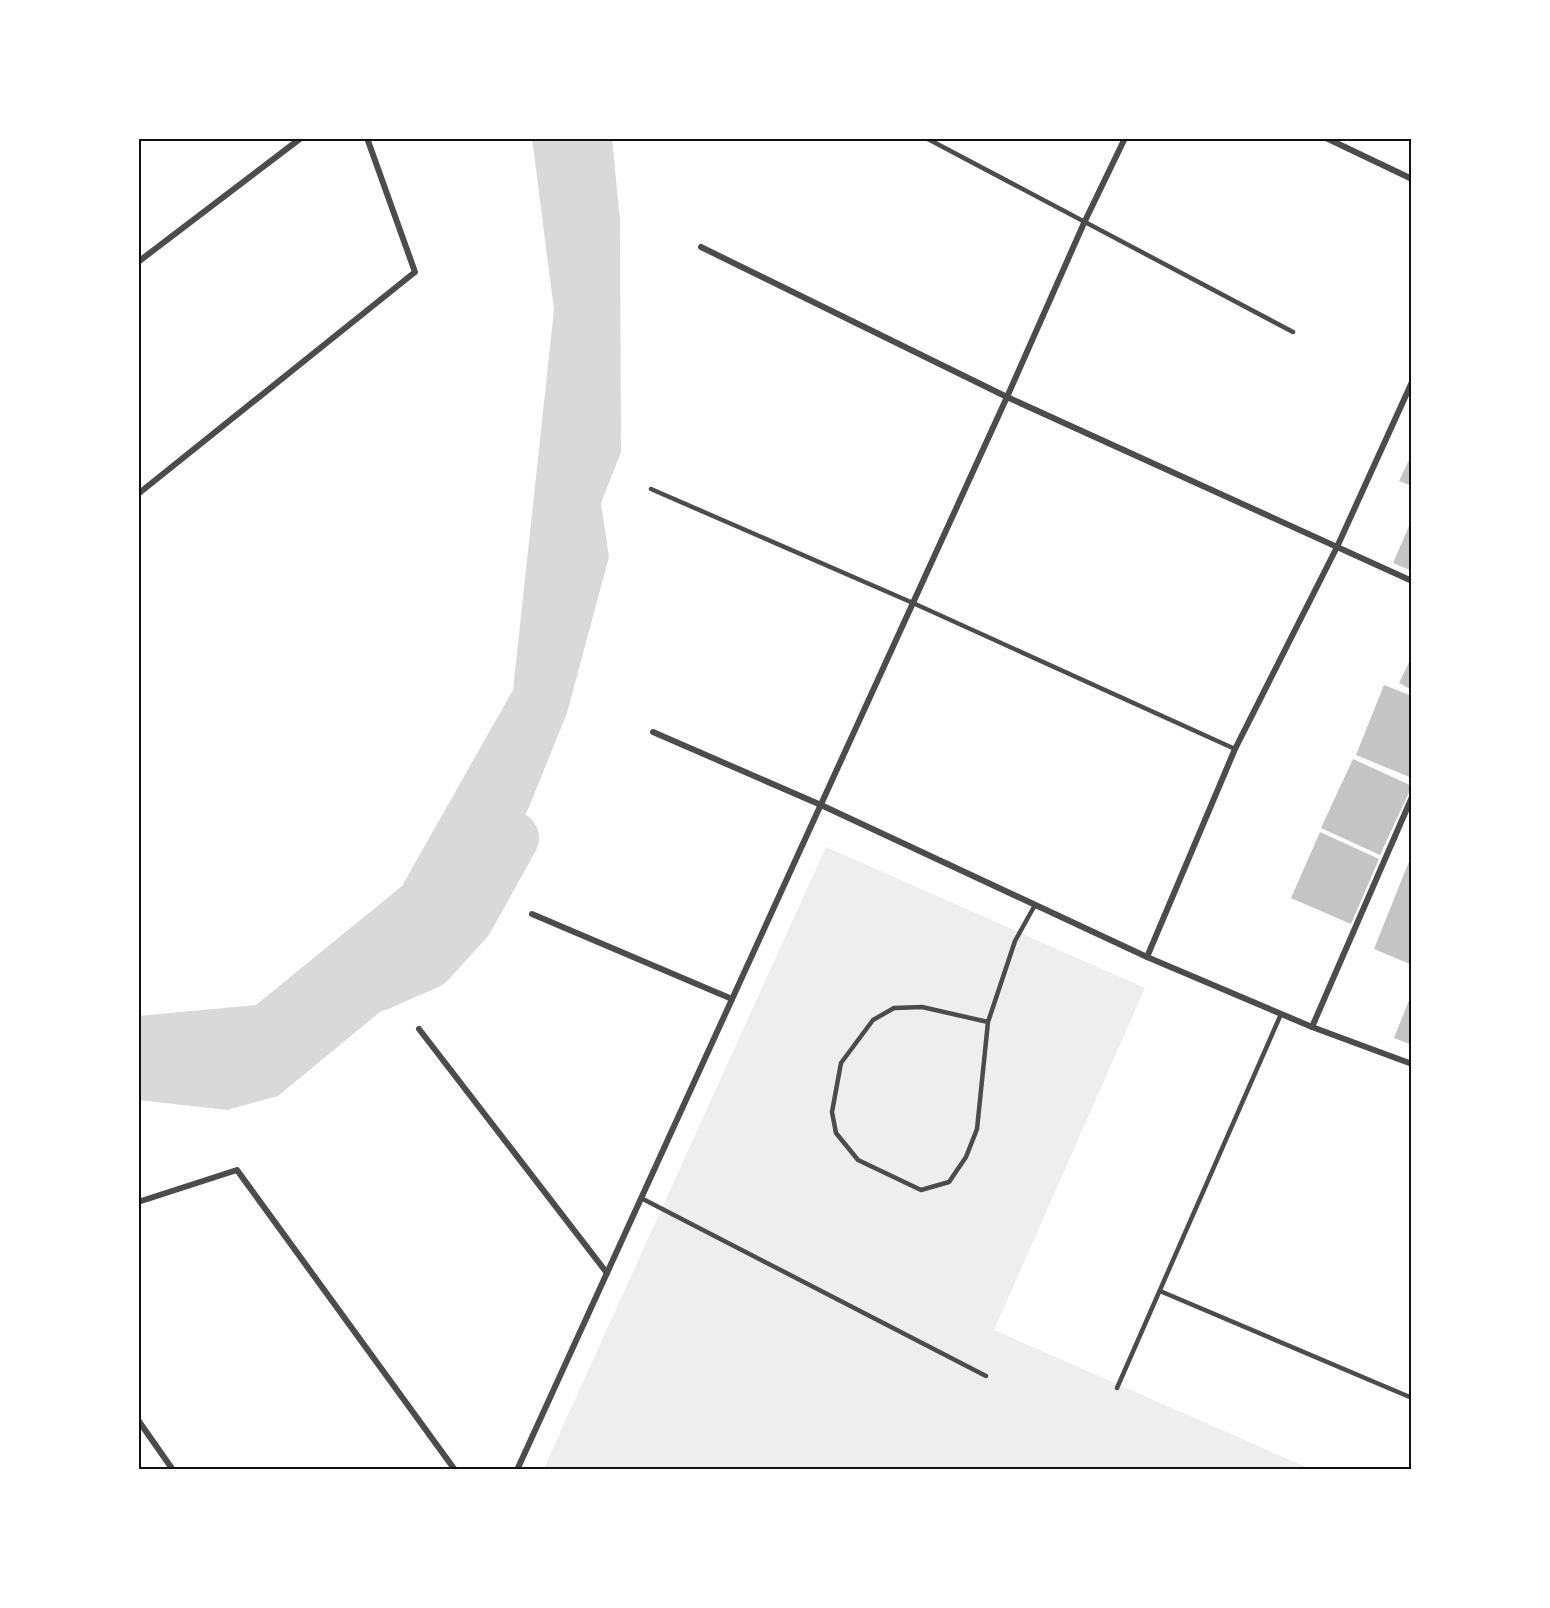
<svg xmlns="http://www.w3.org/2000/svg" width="1550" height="1608" viewBox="0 0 1550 1608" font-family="Raleway,sans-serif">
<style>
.green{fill:#eee}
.water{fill:#d9d9d9}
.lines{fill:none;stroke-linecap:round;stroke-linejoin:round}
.river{stroke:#d9d9d9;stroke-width:54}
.building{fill:#c4c4c4}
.service{stroke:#4c4c4c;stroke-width:4.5}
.minor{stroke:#4c4c4c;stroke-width:6}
.neatline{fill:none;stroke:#111;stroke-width:2}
</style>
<rect width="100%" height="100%" fill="#fff"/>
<polygon class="green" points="826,847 1145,988 994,1330 1313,1470 543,1470"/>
<polygon class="water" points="532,138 612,138 620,221 621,452 601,503 609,557 567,713 529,807 488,888 409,988 278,1096 227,1110 138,1100 138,1016 256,1005 402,886 513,690 554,310"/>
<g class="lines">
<polyline class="river" points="378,984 428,962 467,919 512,838"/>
</g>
<g class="building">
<polygon points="1409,460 1412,461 1412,486 1399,481"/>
<polygon points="1412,519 1412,571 1393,563"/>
<polygon points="1412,656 1412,690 1399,683"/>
<polygon points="1384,685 1412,696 1412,778 1356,755"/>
<polygon points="1353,759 1412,786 1380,855 1321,828"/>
<polygon points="1320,832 1379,859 1351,924 1291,898"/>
<polygon points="1412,854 1412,965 1374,949"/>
<polygon points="1412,993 1412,1045 1394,1038"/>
</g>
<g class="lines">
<g class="service">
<polyline points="926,138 1293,332"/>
<polyline points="651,489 913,603 1235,749"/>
<polyline points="988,1022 922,1007 894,1008 873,1020 841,1063 832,1112 836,1133 858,1160 921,1190 949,1182 966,1157 977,1129 988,1022 1015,941 1035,905"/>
<polyline points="641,1198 986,1376"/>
<polyline points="1160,1291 1412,1398"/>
<polyline points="1117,1388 1281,1014"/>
</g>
<g class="minor">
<polyline points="1326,138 1412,179"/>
<polyline points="701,247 1007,397 1412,581"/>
<polyline points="138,262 301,138"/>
<polyline points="138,494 415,272 367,138"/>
<polyline points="653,732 821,805 1147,957 1312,1027 1412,1064"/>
<polyline points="532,914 732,999"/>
<polyline points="1147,957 1235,749 1337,547 1412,382"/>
<polyline points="1312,1027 1412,797"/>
<polyline points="419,1029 607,1273"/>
<polyline points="138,1202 237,1170 455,1470"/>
<polyline points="138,1420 173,1470"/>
<polyline points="517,1470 1007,397 1084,223 1125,138"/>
</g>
</g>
<rect width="1550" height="1608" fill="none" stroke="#ffffff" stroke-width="279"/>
<rect x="140" y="140" width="1270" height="1328" class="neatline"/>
</svg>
